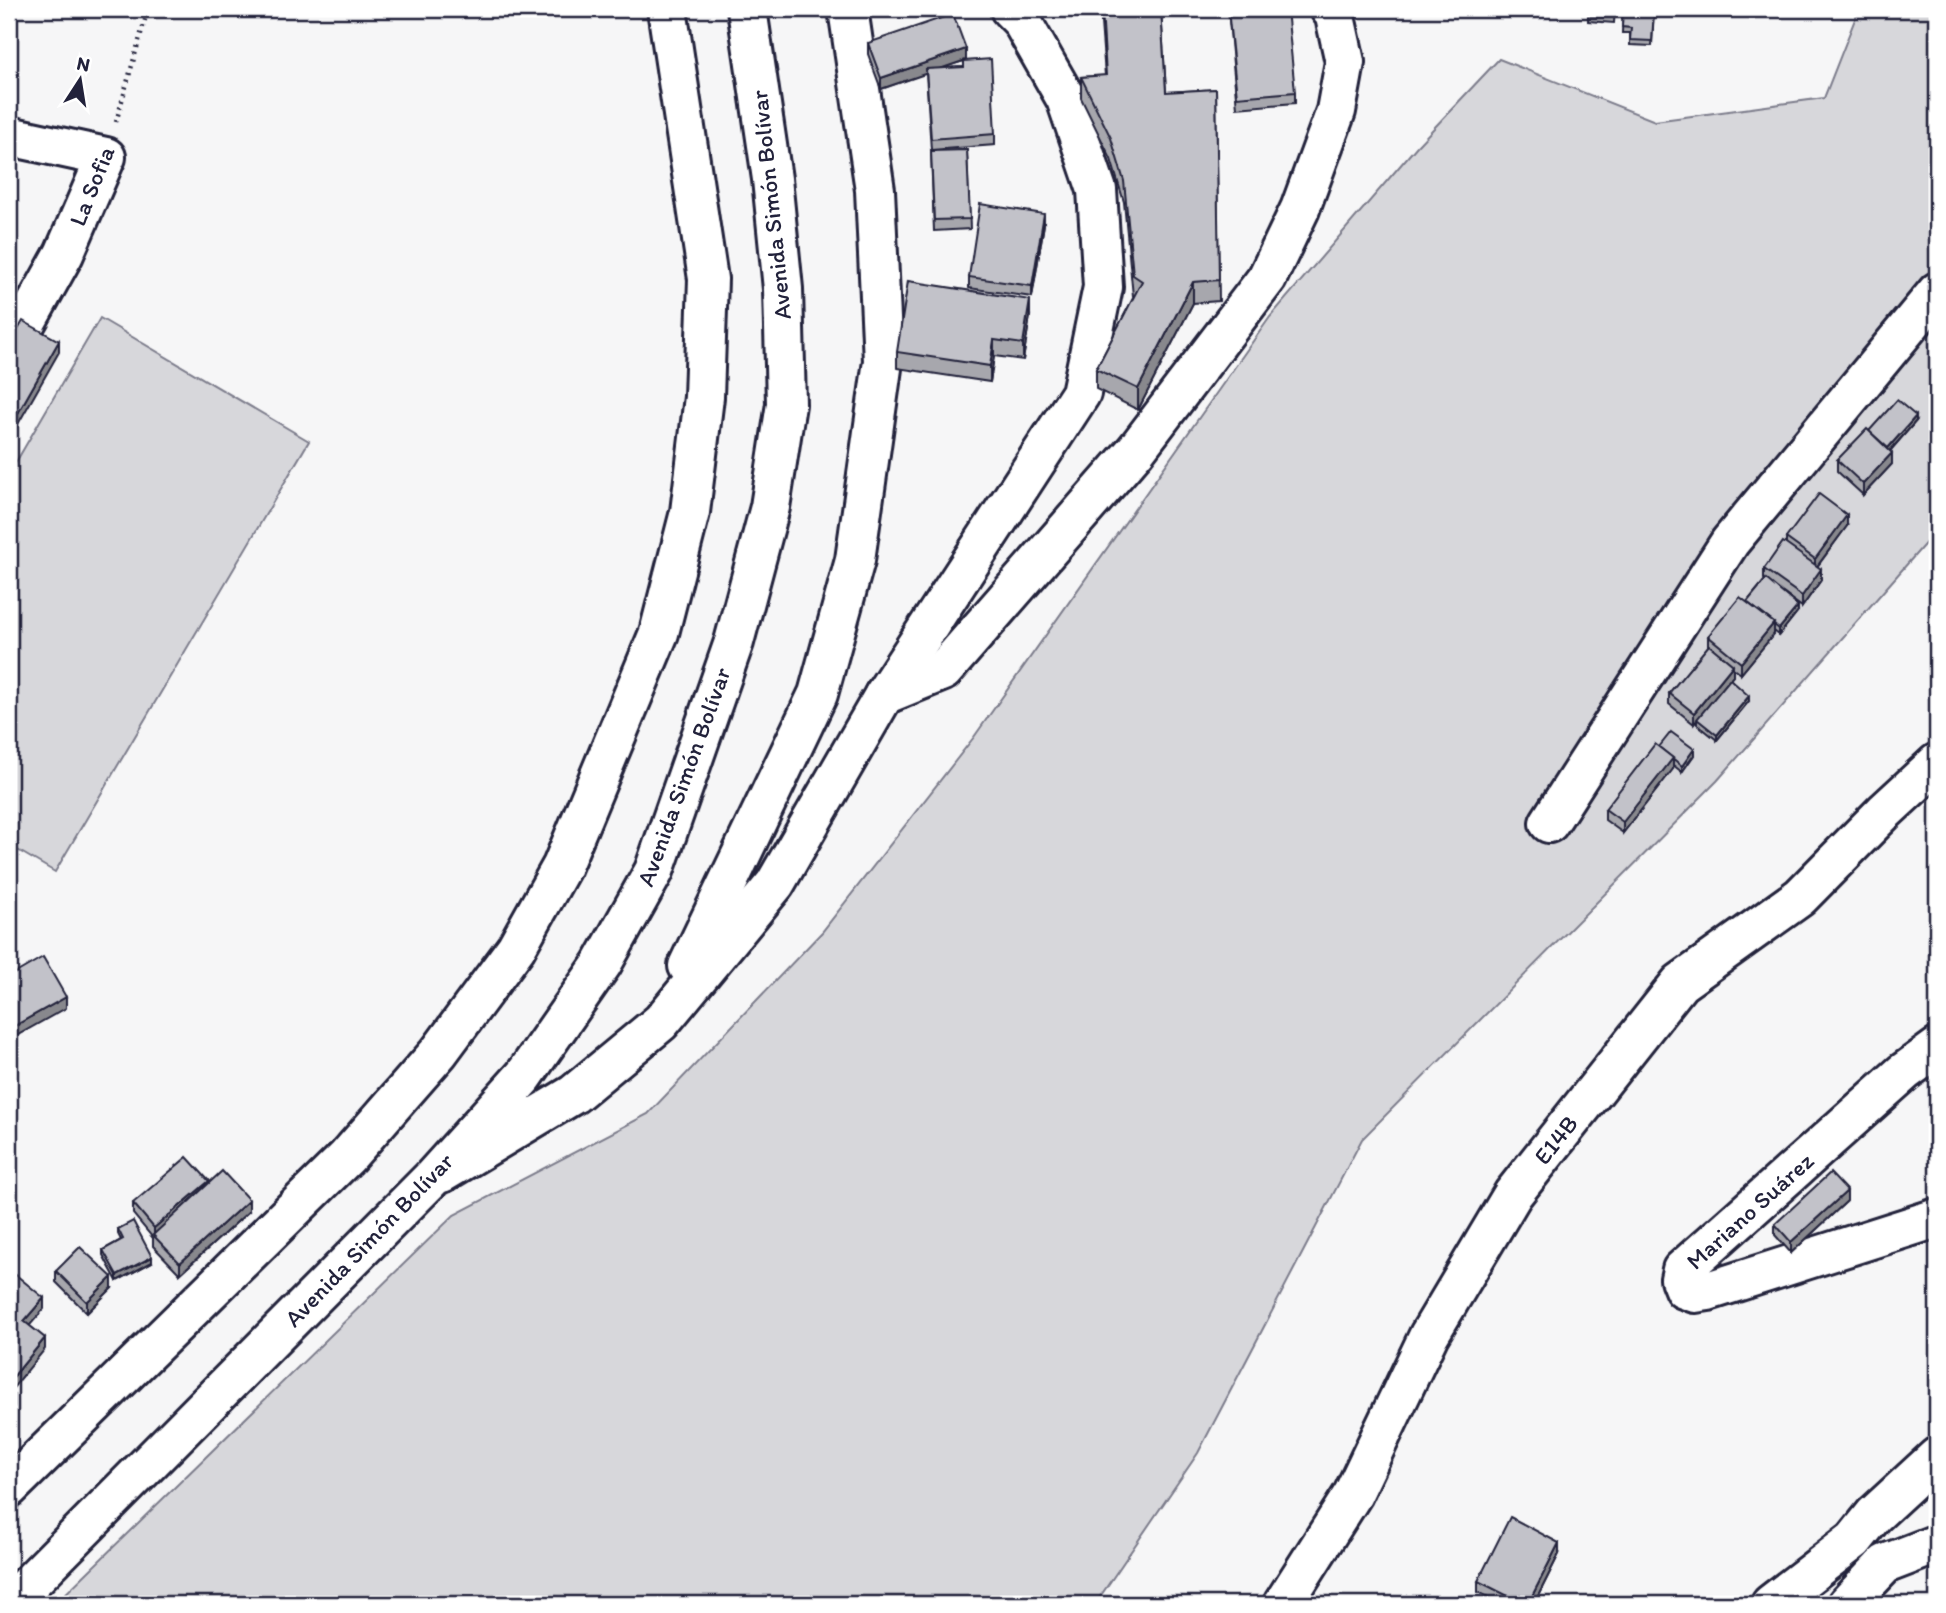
<svg xmlns="http://www.w3.org/2000/svg" width="1946" height="1613" viewBox="0 0 1946 1613" font-family="Itim,sans-serif">
<style>
.green{fill:#d7d7db;stroke:#7c7c8b;stroke-width:2}
.lines{fill:none;stroke-linecap:round;stroke-linejoin:round}
.minor-casing{stroke:#22223b;stroke-width:44}
.highway-casing{stroke:#22223b;stroke-width:44}
.path{stroke:#22223b;stroke-width:4.5;stroke-dasharray:2 5;stroke-linecap:butt}
.minor{stroke:#fff;stroke-width:38}
.highway{stroke:#fff;stroke-width:38}
.wall{fill:#a7a7ad;stroke:#22223b;stroke-width:2;fill-rule:evenodd}
.shaded-wall{fill:#88888d;stroke:#22223b;stroke-width:2}
.building{fill:#c2c2c9;stroke:#22223b;stroke-width:2}
.labels{text-anchor:middle;stroke-width:6;stroke-linejoin:round;paint-order:stroke}
.street-label{font-size:24px;fill:#22223b;stroke:#fff}
</style>
<rect width="100%" height="100%" fill="#f6f6f7"/>
<filter id="ink" filterUnits="userSpaceOnUse"><feTurbulence type="fractalNoise" baseFrequency=".0143" numOctaves="2"/><feDisplacementMap in="SourceGraphic" scale="14" xChannelSelector="R" yChannelSelector="G"/><feConvolveMatrix kernelMatrix="1 2 1 2 8 2 1 2 1" color-interpolation-filters="sRGB"/></filter>
<g filter="url(#ink)">
<g class="green">
<polygon points="1859,9 1937,9 1937,530 1717,781 1362,1139 1198,1453 1095,1604 55,1604 454,1215 648,1114 822,932 974,737 1270,317 1417,146 1499,59 1655,121 1824,98"/>
<polygon points="100,318 309,441 55,872 9,845 9,474"/>
</g>
<g class="lines">
<g class="minor-casing">
<g id="minor">
<polyline points="9,136 106,157 64,254 9,353"/>
<polyline points="884,695 943,671 1136,450 1267,278 1300,209 1336,111 1345,62 1334,12 1330,9"/>
<polyline points="1549,823 1730,542 1937,292"/>
<polyline points="688,966 818,694 855,560 883,361 875,190 848,9"/>
<polyline points="1937,1048 1904,1072 1682,1270 1680,1279 1684,1289 1695,1293 1708,1291 1937,1218"/>
<polyline points="442,1173 574,1094 661,1022 775,884 884,695 1081,393 1103,287 1097,190 1066,99 1021,20 1010,9"/>
<polyline points="1283,1604 1353,1494 1429,1335 1513,1194 1680,983 1800,897 1884,812 1937,763"/>
<polyline points="1771,1604 1854,1540 1874,1515 1937,1457"/>
<polyline points="1847,1604 1885,1564 1937,1544"/>
</g>
</g>
<g class="highway-casing">
<g id="highway">
<polyline points="9,1488 347,1157 439,1052 516,948 562,866 659,633 690,512 704,397 708,279 667,9"/>
<polyline points="9,1604 431,1179 524,1076 602,964 654,871 734,642 770,507 786,404 783,289 772,179 747,9"/>
</g>
</g>
<polyline class="path" points="116,122 148,9"/>
<use href="#minor" class="minor"/>
<use href="#highway" class="highway"/>
</g>
<g class="wall">
<polygon points="1100,9 1161,9 1166,92 1216,89 1219,301 1193,303 1138,410 1096,389 1096,369 1134,297 1133,296 1124,202 1111,159 1081,98 1081,77 1105,76"/>
<polygon points="1228,9 1295,92 1295,103 1237,108"/>
<polygon points="1588,9 1615,9 1614,23 1588,21"/>
<polygon points="1623,9 1654,9 1652,46 1630,45 1630,33 1622,33"/>
<path d="M868 43 966 60 995 134V145L931 150 926 73 881 89 868 54ZM964 61V67L942 68 947 66Z"/>
<polygon points="967,150 970,229 934,231 931,151"/>
<polygon points="1044,224 1032,297 969,288 969,277"/>
<polygon points="1030,316 1023,360 994,356 990,382 897,368 897,352"/>
<polygon points="1916,421 1890,451 1892,464 1863,495 1837,471 1837,460 1869,431"/>
<polygon points="1847,526 1817,567 1821,580 1802,607 1783,593 1798,611 1779,635 1774,631 1774,634 1741,674 1733,668 1733,676 1730,679 1749,701 1717,740 1697,724 1697,719 1694,724 1669,704 1669,693 1708,647 1708,636 1747,602 1765,580 1764,579 1764,569 1786,545 1786,538"/>
<polygon points="1659,747 1694,755 1682,772 1673,765 1673,769 1623,833 1605,820 1605,809"/>
<polygon points="209,1184 249,1211 180,1274 153,1246 153,1238 133,1214 133,1203"/>
<polygon points="1847,1201 1791,1253 1775,1235 1775,1224"/>
<polygon points="118,1229 152,1262 117,1281 103,1255 103,1250 121,1240 118,1234"/>
<polygon points="56,1271 112,1288 87,1313 56,1282"/>
<polygon points="1559,1554 1534,1604 1503,1604 1478,1592 1478,1581"/>
</g>
<g class="shaded-wall">
<polygon points="966,49 966,60 881,89 881,78"/>
<polygon points="1044,214 1044,224 1032,297 1032,286"/>
<polygon points="1193,282 1193,303 1138,410 1138,389"/>
<polygon points="1030,300 1030,316 1023,360 1023,344"/>
<polygon points="994,340 994,356 990,382 990,366"/>
<polygon points="59,341 59,352 9,440 9,429"/>
<polygon points="1916,416 1916,421 1888,453 1888,448"/>
<polygon points="1892,453 1892,464 1863,495 1863,484"/>
<polygon points="1847,515 1847,526 1815,569 1815,559"/>
<polygon points="1821,569 1821,580 1802,607 1802,596"/>
<polygon points="1798,606 1798,611 1779,635 1779,629"/>
<polygon points="1774,623 1774,634 1741,674 1741,663"/>
<polygon points="1733,665 1733,676 1694,724 1694,713"/>
<polygon points="1749,696 1749,701 1717,740 1717,735"/>
<polygon points="1694,749 1694,755 1682,772 1682,766"/>
<polygon points="1673,758 1673,769 1623,833 1623,822"/>
<polygon points="66,997 66,1008 9,1040 9,1029"/>
<polygon points="209,1181 209,1192 154,1236 154,1228"/>
<polygon points="1847,1191 1847,1201 1791,1253 1791,1242"/>
<polygon points="249,1200 249,1211 180,1274 180,1263"/>
<polygon points="152,1257 152,1262 117,1281 117,1275"/>
<polygon points="112,1277 112,1288 87,1313 87,1302"/>
<polygon points="44,1298 44,1309 24,1332 24,1321"/>
<polygon points="45,1338 45,1349 9,1393 9,1382"/>
<polygon points="14,1395 14,1406 9,1416 9,1405"/>
<polygon points="1559,1543 1559,1554 1534,1604 1528,1604"/>
</g>
<g class="building">
<polygon points="1102,9 1161,9 1166,92 1216,89 1219,280 1193,282 1138,389 1096,369 1142,281 1133,275 1124,181 1111,138 1081,77 1106,75"/>
<polygon points="1228,9 1287,9 1295,92 1237,97"/>
<polygon points="1588,9 1615,9 1614,17 1588,16"/>
<polygon points="1623,9 1654,9 1652,41 1630,40 1631,28 1622,27"/>
<polygon points="953,14 966,49 881,78 868,43"/>
<polygon points="991,59 995,134 931,139 926,69 964,67 964,61"/>
<polygon points="967,150 970,219 934,220 931,151"/>
<polygon points="980,204 1044,214 1032,286 969,277"/>
<polygon points="908,281 1030,300 1023,344 994,340 990,366 897,352"/>
<polygon points="23,321 59,341 9,429 9,345"/>
<polygon points="1897,400 1916,416 1888,448 1869,431"/>
<polygon points="1867,429 1892,453 1863,484 1837,460"/>
<polygon points="1819,494 1847,515 1815,559 1786,538"/>
<polygon points="1783,542 1821,569 1802,596 1764,569"/>
<polygon points="1766,579 1798,606 1779,629 1773,624 1774,623 1747,602"/>
<polygon points="1740,597 1774,623 1741,663 1708,636"/>
<polygon points="1709,645 1733,665 1694,713 1669,693"/>
<polygon points="1730,679 1749,696 1717,735 1697,719"/>
<polygon points="1671,732 1694,749 1682,766 1659,747"/>
<polygon points="1655,744 1673,758 1623,822 1605,809"/>
<polygon points="43,957 66,997 9,1029 9,977"/>
<polygon points="187,1157 209,1181 154,1228 133,1203"/>
<polygon points="222,1171 249,1200 180,1263 153,1235"/>
<polygon points="1830,1173 1847,1191 1791,1242 1775,1224"/>
<polygon points="133,1221 152,1257 117,1275 103,1250 123,1239 118,1229"/>
<polygon points="80,1247 112,1277 87,1302 56,1271"/>
<polygon points="16,1275 44,1298 24,1321 45,1338 9,1382 9,1284"/>
<polygon points="9,1392 14,1395 9,1405"/>
<polygon points="1510,1517 1559,1543 1528,1604 1524,1604 1478,1581"/>
</g>
</g>
<g class="labels">
<g class="street-label">
<text transform="translate(92 186) rotate(-68)" y="8">La Sofia</text>
<text transform="translate(771 205) rotate(-96)" y="8">Avenida Simón Bolívar</text>
<text transform="translate(684 777) rotate(-70)" y="8">Avenida Simón Bolívar</text>
<text transform="translate(1556 1140) rotate(-52)" y="8">E14B</text>
<text transform="translate(1750 1211) rotate(-42)" y="8">Mariano Suárez</text>
<text transform="translate(369 1240) rotate(-46)" y="8">Avenida Simón Bolívar</text>
</g>
</g>
<rect width="1946" height="1613" fill="none" stroke="#fff" stroke-width="35"/>
<rect x="18" y="18" width="1911" height="1578" fill="none" stroke="#22223b" stroke-width="2.5" filter="url(#ink)"/>
<g transform="translate(80 80) rotate(12)" stroke="#ffffff" stroke-width="5" paint-order="stroke">
<path d="M0-5L12 26L0 18L-12 26Z" fill="#22223b"/>
<text y="-10" font-size="19" font-weight="bold" text-anchor="middle" fill="#22223b">N</text>
</g>
</svg>
